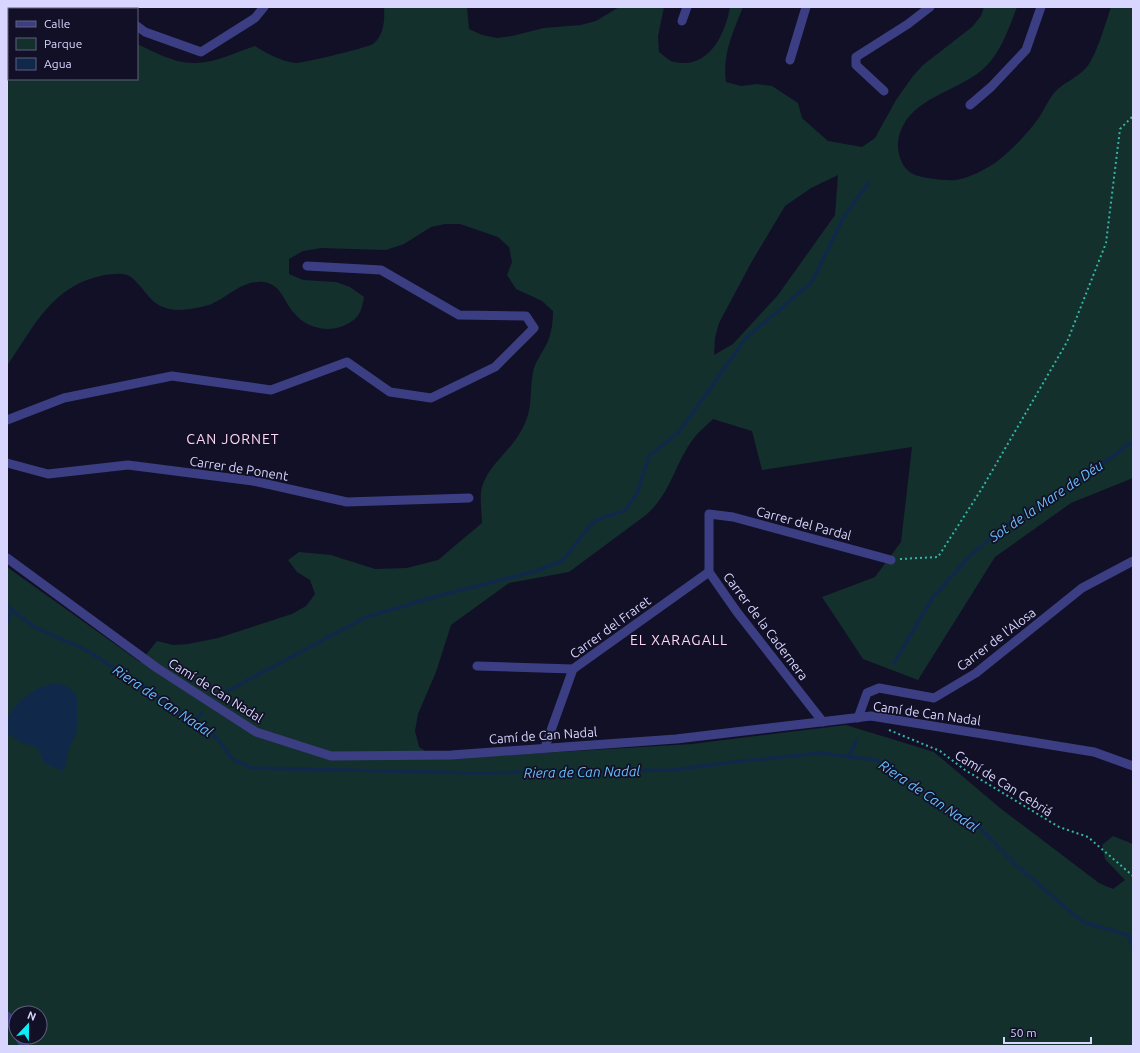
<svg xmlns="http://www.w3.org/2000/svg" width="1140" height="1053" viewBox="0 0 1140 1053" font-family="Ubuntu,sans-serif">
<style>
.green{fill:#13302d;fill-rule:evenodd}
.water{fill:#10294b}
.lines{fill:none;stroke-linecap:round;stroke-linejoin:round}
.stream{stroke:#10294b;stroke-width:3.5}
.path{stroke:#33b6a6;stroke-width:2;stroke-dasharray:2 3;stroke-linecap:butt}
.street{stroke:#3c3e84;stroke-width:9}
.labels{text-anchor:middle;stroke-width:3.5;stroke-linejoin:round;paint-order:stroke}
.street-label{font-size:13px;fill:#d8d6fe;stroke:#121026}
.neighbourhood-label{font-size:14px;letter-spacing:1px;fill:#fed8f2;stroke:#121026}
.water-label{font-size:14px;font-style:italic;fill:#67bffb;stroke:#121026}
</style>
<rect width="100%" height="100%" fill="#121026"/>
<path class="green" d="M384 7H467L469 29 482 35 497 38 512 36 544 28 581 25 596 21 619 7H664L658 36 659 52C662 54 667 59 671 61 707 72 725 36 730 7H743C733 32 722 55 726 82L741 86 757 84 772 86 798 103 802 118 828 141 862 147 875 138 896 100 913 76 923 65 972 27 981 16 984 7H1017C1009 28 1000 55 982 70 958 91 911 98 900 133 895 146 899 165 911 173 918 178 947 181 956 180 969 178 984 170 995 163 1010 152 1024 137 1035 123 1043 113 1047 101 1055 92 1063 83 1077 78 1086 68 1096 57 1106 22 1111 7H1133V478L1071 503 995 557 918 680 863 659 822 597 875 577 901 542 912 447 762 470 752 431 713 419C706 426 697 433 691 442 674 467 670 494 646 515L569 572 509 583 451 625 436 672 418 714 415 731 419 747 433 756 460 758 692 744 846 725 934 752 1000 808 1099 883 1113 889 1125 880 1105 859 1102 845 1113 836 1133 844V1046H7V567L140 662 157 641 173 645 188 644 218 638 292 614 306 606 315 594 310 580 297 572 288 560 299 552 331 555 375 569 407 568 438 560 482 523C482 513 480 502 481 492 485 467 510 452 521 431 535 408 528 391 534 368 537 359 544 350 548 341 552 331 553 321 553 311L542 301 516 289 507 275 512 262 509 247 498 237 460 224H445L431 227 404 244 386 250 321 248 303 251 289 259V274L303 280 336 282 350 287 364 297C361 313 359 319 343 326 326 333 305 327 294 313 283 301 282 285 264 282 241 280 228 298 209 305 201 307 188 310 179 310 150 309 149 292 131 277 124 272 113 274 105 275 52 285 35 325 7 366V71H9V79H137V44C154 52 174 63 193 63 213 64 236 52 255 46 267 54 281 61 295 63 301 64 369 47 373 44 384 36 385 19 384 7ZM838 175 835 215 778 295 733 344 714 355 715 338 719 323 751 263 785 206 811 188ZM16 1013H40V1037H16Z"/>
<path class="water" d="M54 683C64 684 74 689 77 698V732L69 748 65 768 63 771 44 763 38 748 21 742 7 733C7 729 6 724 7 720 13 703 38 685 54 683Z"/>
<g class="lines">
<g class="stream">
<polyline points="7,606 34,627 86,650 148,689 217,738 232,759 252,768 476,773 673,770 741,761 821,753 876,760 914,783 942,807 974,822 1017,866 1083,922 1128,935 1133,948"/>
<polyline points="7,623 12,610"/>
<polyline points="894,663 933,597 970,556 1005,526 1094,470 1133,441"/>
<polyline points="220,695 366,617 434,597 536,571 562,561 594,521 625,510 637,493 649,456 679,432 746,338 812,282 843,218 869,182"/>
<polyline points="195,722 202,713"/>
<polyline points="849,757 856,741"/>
</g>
<g class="path">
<polyline points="900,559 938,557 981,490 1067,342 1106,243 1120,129 1133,116"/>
<polyline points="889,730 940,751 965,770 1059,827 1088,837 1133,876"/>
</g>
<g class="street">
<polyline points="107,7 110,9"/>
<polyline points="682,21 687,7"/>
<polyline points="137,26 145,32 201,52 255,18 264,7"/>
<polyline points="790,60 806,7"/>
<polyline points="884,91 856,65 856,57 908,24 930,7"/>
<polyline points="970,105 991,87 1026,50 1041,7"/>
<polyline points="7,420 64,398 172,376 271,390 347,362 390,392 431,398 495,367 534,328 526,316 459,315 381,270 307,266"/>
<polyline points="7,463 48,474 128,465 253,481 347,502 469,498"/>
<polyline points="7,558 157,668 256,732 331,756 451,755 676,739 871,716 1094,752 1133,766"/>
<polyline points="477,666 573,669"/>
<polyline points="858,718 867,693 879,688 934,698 976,673 1082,588 1133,561"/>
<polyline points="823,722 737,612 709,572 709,514 733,517 891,560"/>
<polyline points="545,747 573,669 709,572"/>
<polyline points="7,1016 16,1032"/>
<polyline points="19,1037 25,1046"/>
</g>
</g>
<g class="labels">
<g class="street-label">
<text transform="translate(239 468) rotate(9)" y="5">Carrer de Ponent</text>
<text transform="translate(804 523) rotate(15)" y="5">Carrer del Pardal</text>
<text transform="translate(766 626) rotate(53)" y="5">Carrer de la Cadernera</text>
<text transform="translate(610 627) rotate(-36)" y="5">Carrer del Fraret</text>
<text transform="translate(996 639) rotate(-37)" y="5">Carrer de l'Alosa</text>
<text transform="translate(216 690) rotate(32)" y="5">Camí de Can Nadal</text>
<text transform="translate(927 713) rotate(8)" y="5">Camí de Can Nadal</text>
<text transform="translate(543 735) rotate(-4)" y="5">Camí de Can Nadal</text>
<text transform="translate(1004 783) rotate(32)" y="5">Camí de Can Cebriá</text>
</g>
<g class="neighbourhood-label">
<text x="233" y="444">CAN JORNET</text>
<text x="679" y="645">EL XARAGALL</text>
</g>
<g class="water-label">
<text transform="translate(1046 501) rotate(-34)" y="5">Sot de la Mare de Déu</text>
<text transform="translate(163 701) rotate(34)" y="5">Riera de Can Nadal</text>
<text transform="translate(582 772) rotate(-1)" y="5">Riera de Can Nadal</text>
<text transform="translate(929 796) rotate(34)" y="5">Riera de Can Nadal</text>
</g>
</g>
<rect width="1140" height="1053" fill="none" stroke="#d8d6fe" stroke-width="16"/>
<rect x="8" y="8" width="130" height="72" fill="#121026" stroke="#615f7c"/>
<rect x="16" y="21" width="20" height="6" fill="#3c3e84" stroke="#615f7c"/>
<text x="44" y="28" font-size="12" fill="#d8d6fe">Calle</text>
<rect x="16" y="38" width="20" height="12" fill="#13302d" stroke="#615f7c"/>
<text x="44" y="48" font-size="12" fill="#d8d6fe">Parque</text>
<rect x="16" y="58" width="20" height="12" fill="#10294b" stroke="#615f7c"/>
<text x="44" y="68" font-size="12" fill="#d8d6fe">Agua</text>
<g transform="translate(28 1025) rotate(22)"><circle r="19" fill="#121026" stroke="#615f7c"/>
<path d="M0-3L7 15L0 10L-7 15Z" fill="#08eff9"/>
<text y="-6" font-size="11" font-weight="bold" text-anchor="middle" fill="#d8d6fe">N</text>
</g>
<path d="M1004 1037v6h87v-6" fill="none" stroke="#d8d6fe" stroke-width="2"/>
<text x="1010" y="1037" font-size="12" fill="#d8d6fe" stroke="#121026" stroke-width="3" paint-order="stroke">50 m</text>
</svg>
